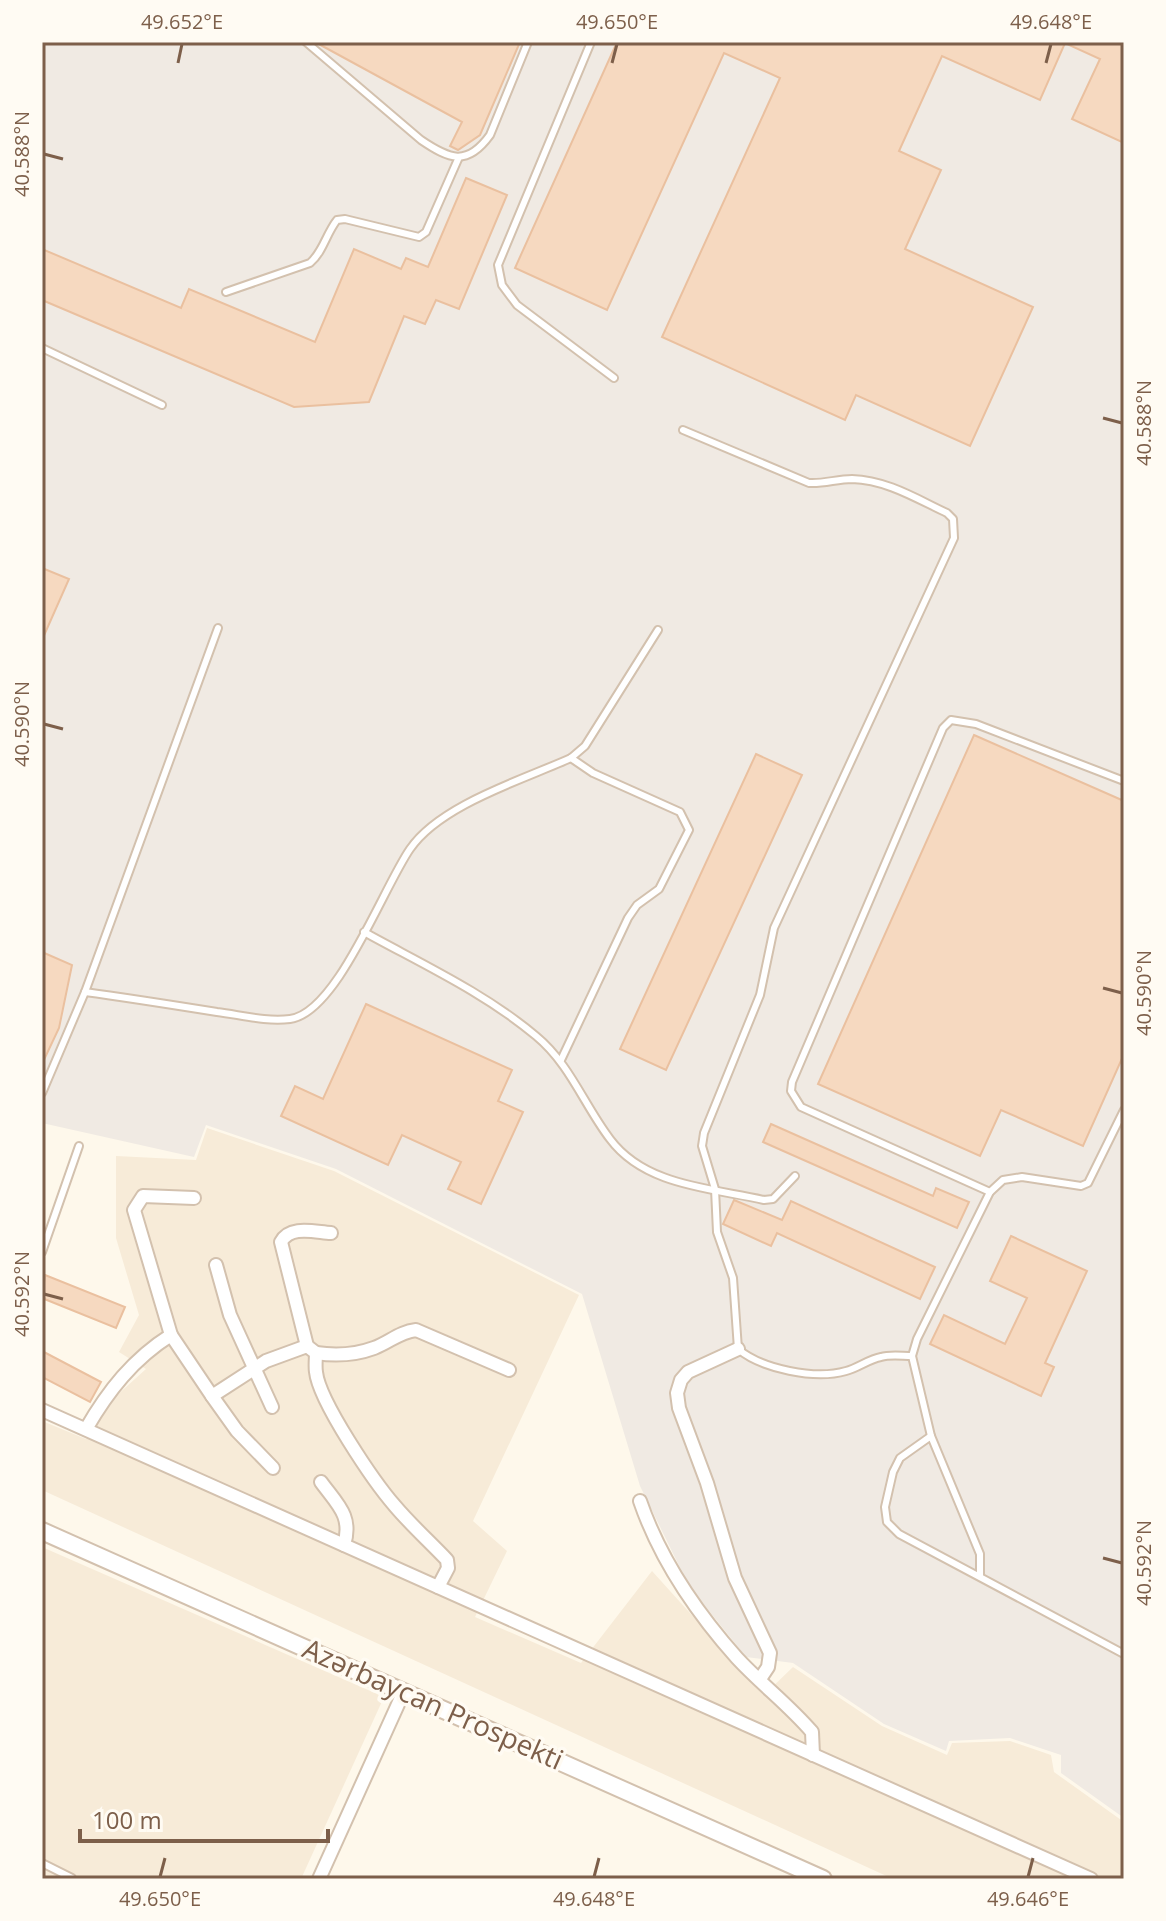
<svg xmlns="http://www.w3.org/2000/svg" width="1166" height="1921" viewBox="0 0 1166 1921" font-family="'Open Sans',sans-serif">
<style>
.residential{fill:#f7ebd8}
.industrial{fill:#f0eae3}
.building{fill:#f6d9c0;stroke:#eac09f;stroke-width:2}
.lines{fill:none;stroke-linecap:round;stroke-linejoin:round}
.service-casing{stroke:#d3c1ae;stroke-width:10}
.minor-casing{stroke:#d3c1ae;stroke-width:16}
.tertiary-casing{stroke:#d3c1ae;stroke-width:20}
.service{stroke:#fff;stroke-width:6}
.minor{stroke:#fff;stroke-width:12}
.tertiary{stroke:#fff;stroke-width:16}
.ticks{fill:none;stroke:#7d5f4a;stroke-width:3}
.labels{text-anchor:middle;stroke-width:7;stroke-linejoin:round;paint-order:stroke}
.street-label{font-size:28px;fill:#7d5f4a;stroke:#fffbf3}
.neatline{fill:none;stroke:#7d5f4a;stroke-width:3}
.ticks-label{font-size:20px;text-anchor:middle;fill:#7d5f4a}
</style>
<rect width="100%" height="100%" fill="#fef8eb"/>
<g class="residential">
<polygon points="207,1128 334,1171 579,1295 473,1521 507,1551 475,1617 581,1663 652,1571 764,1695 793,1667 882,1726 947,1755 952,1743 1010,1741 1051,1755 1054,1772 1124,1822 1124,1879 893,1879 42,1490 42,1421 86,1439 115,1397 146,1369 119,1352 139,1315 116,1238 116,1156 196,1160"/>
<polygon points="42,1547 384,1697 301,1879 42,1879"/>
</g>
<polygon class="industrial" points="42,42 1124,42 1124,1818 1061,1773 1061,1755 1010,1738 949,1741 946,1751 884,1724 793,1663 746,1657 689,1586 640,1486 582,1294 336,1169 206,1125 194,1157 42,1123"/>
<g class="building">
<polygon points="315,42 520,42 480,135 458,150 450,146 462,122"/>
<polygon points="617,42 1124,42 1124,143 1072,119 1100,59 1065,43 1040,100 942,56 899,151 941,170 905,249 1033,307 970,446 856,395 845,420 662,337 780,78 724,53 607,310 515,268"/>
<polygon points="466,178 507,195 459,309 436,300 425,324 404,316 369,402 294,407 42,300 42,249 181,308 189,289 315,342 354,249 401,269 406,258 428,267"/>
<polygon points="42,568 69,579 42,640"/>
<polygon points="974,735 1124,801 1124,1054 1083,1146 1001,1110 980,1156 818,1084"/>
<polygon points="756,754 802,775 666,1070 620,1049"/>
<polygon points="42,952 72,965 59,1028 42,1064"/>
<polygon points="366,1004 512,1070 498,1101 523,1112 481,1204 448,1189 461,1162 402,1135 388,1165 281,1116 295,1086 323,1099"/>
<polygon points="771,1124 933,1196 936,1188 969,1202 957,1228 763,1142"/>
<polygon points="734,1200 782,1220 791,1201 935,1267 920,1299 777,1233 771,1246 723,1224"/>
<polygon points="1011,1236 1087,1271 1045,1363 1054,1367 1041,1396 930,1344 944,1315 1005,1344 1027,1298 990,1281"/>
<polygon points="45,1275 125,1307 116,1328 42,1298"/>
<polygon points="42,1351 101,1382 90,1402 42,1377"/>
</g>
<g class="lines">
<g class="service-casing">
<g id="service">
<path d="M306 42 421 140C449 159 467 167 490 135L528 42"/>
<polyline points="591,42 498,265 502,285 517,305 614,378"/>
<path d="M226 292 310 263C323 252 326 234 337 220L345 219 419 237 426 232 459 157"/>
<polyline points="42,348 162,405"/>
<path d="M683 430 809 483C824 484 837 479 852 479 887 480 917 499 947 513L953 519 954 538 774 928 760 995 704 1133 702 1146 715 1189 717 1232 733 1278 738 1349C762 1369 815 1380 846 1371 858 1368 869 1359 881 1357 890 1354 902 1356 912 1356"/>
<path d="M364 932C422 964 485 993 536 1036 570 1064 584 1105 610 1139 645 1186 711 1188 764 1200L773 1199 795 1176"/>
<path d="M85 992C129 998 173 1005 217 1012 241 1015 266 1022 290 1019 337 1013 383 888 410 849 440 805 522 780 571 758L585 746 658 630"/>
<polyline points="561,1060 628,918 637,905 659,889 689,830 680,812 593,773 571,758"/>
<polyline points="42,1093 85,992 218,628"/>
<polyline points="990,1192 801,1107 791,1091 792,1082 943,728 951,720 976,724 1124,781"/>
<polyline points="42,1252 79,1146"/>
<polyline points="931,1436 912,1356 917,1339 990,1192 1003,1180 1022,1177 1081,1186 1088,1183 1124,1110"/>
<polyline points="980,1575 980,1554 931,1436 900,1458 893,1472 885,1507 887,1522 899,1534 1124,1654"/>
<polyline points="42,1863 72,1878"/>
</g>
</g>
<g class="minor-casing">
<g id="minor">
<polyline points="216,1265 230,1315 272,1407"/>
<polyline points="171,1335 134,1210 143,1196 194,1198"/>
<path d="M307 1346 281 1242C290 1225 314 1232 331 1233"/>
<polyline points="738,1349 688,1372 681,1380 677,1393 679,1408 707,1483 735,1578 770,1653 768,1667 760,1679"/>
<path d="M316 1353C336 1356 355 1355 374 1348 390 1342 399 1332 416 1330L509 1370"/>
<polyline points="212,1396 237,1431 273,1468"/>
<polyline points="42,1410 1091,1879"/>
<path d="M86 1429C108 1391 133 1359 171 1335L212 1396 266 1361 307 1346 316 1353C316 1359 315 1366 316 1372 319 1401 374 1482 395 1506 411 1525 430 1542 447 1560L448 1568 438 1587"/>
<path d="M321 1482C337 1504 353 1516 344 1545"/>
<path d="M640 1501C660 1559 696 1612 737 1658 761 1684 789 1705 812 1732L813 1755"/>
<polyline points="319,1879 404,1691"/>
</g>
</g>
<g class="tertiary-casing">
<polyline id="tertiary" points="42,1531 823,1879"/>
</g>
<use href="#service" class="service"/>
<use href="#minor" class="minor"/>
<use href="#tertiary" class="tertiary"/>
</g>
<path class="ticks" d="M178 63 182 44M612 63 617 44M1046 63 1051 44M44 154 63 159M1103 418 1122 423M44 724 63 729M1103 988 1122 993M44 1294 63 1299M1103 1558 1122 1563M160 1877 165 1858M594 1877 599 1858M1028 1877 1033 1858"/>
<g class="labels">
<g class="street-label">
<text transform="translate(433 1704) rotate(24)" y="10">Azərbaycan Prospekti</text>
</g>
</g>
<rect width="1166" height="1921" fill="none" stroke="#fffbf3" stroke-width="88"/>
<path d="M80 1829v12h248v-12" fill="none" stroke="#7d5f4a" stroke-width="4"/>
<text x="92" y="1829" font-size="24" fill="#7d5f4a" stroke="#fffbf3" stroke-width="6" paint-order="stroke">100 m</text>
<rect x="44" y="44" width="1078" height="1833" class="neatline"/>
<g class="ticks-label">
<text x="182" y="29">49.652°E</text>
<text x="617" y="29">49.650°E</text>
<text x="1051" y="29">49.648°E</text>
<text transform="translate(22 154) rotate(-90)" y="7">40.588°N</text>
<text transform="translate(1144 423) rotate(-90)" y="7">40.588°N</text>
<text transform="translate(22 724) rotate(-90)" y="7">40.590°N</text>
<text transform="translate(1144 993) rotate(-90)" y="7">40.590°N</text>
<text transform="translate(22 1294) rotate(-90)" y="7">40.592°N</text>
<text transform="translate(1144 1563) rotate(-90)" y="7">40.592°N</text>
<text x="160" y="1906">49.650°E</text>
<text x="594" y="1906">49.648°E</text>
<text x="1028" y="1906">49.646°E</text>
</g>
</svg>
